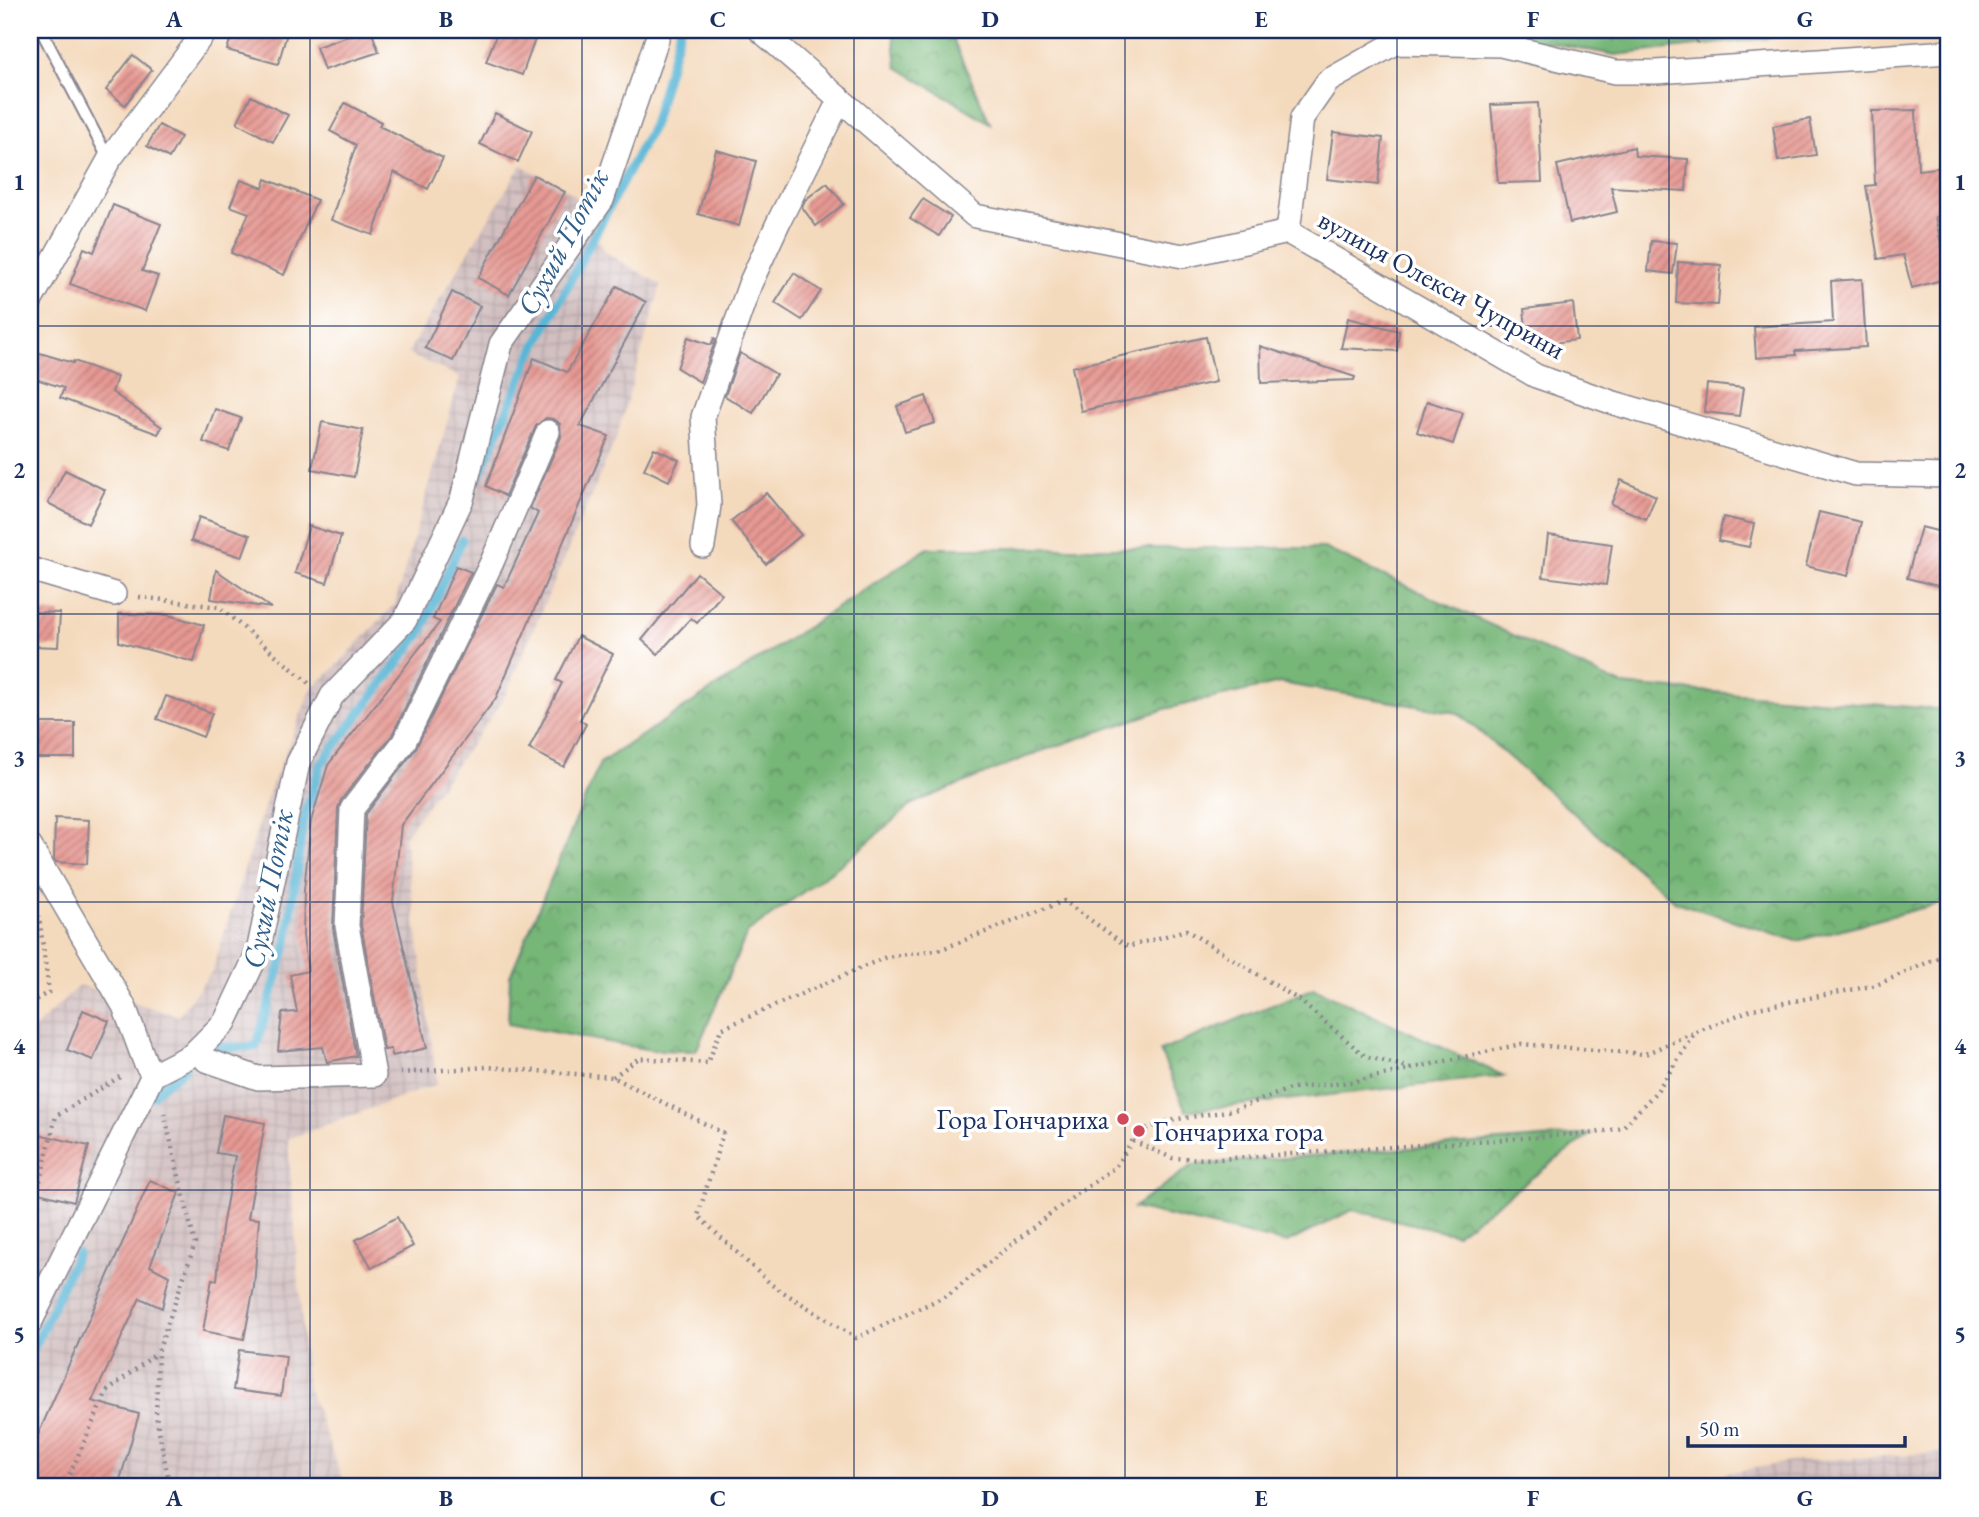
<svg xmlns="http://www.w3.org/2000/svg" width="1979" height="1517" viewBox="0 0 1979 1517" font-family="'EB Garamond',serif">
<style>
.industrial{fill:url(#industrial-grid)}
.forest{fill:url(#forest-crowns);stroke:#48726a;stroke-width:2}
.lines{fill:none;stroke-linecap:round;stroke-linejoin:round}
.stream{stroke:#58b6d6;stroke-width:9}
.building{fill:url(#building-hatch)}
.lane-casing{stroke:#88848e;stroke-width:14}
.street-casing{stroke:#88848e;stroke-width:26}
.path{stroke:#88848e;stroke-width:4.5;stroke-dasharray:2 5;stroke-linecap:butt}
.lane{stroke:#fff;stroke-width:10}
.street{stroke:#fff;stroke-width:23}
.grid{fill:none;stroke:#1b2f5e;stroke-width:2;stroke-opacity:0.55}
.poi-dot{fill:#d1495b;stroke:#fff;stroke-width:2.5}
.labels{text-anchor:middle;stroke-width:7;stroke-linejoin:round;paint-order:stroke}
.street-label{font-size:28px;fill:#1b2f5e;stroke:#fff}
.poi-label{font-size:28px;fill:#1b2f5e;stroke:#fff;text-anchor:end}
.water-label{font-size:30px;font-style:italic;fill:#305e88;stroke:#fff}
.neatline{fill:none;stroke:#1b2f5e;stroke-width:2.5}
.grid-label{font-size:23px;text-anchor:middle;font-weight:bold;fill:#1b2f5e}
</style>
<defs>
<pattern id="industrial-grid" width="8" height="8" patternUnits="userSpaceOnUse" patternTransform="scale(1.75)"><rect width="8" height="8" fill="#d2bfc0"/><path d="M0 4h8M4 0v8" fill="none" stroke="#b4a4a7"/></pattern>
<pattern id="forest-crowns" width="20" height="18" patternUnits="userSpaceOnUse" patternTransform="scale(1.75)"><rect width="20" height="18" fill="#76b677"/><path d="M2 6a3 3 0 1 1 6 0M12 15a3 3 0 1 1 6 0" fill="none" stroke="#609465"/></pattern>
<pattern id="building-hatch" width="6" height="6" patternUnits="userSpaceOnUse" patternTransform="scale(1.75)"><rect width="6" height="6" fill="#e79993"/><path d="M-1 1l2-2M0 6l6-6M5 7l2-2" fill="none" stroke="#ba7d7b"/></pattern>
</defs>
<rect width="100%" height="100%" fill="#fff"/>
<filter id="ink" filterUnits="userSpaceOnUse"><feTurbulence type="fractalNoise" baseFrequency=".0143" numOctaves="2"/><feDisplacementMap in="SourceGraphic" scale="14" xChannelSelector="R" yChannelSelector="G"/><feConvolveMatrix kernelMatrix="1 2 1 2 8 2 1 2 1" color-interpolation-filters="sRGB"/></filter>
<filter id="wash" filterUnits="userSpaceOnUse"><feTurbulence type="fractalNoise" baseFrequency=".00686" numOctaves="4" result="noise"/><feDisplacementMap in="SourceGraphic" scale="28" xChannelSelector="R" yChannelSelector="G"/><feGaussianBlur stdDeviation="1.57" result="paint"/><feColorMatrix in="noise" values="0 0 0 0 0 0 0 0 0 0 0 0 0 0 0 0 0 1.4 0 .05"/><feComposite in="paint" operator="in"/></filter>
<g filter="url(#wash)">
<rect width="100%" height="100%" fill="#f4dabd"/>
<g class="industrial">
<polygon points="521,165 574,194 605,252 661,285 617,436 502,702 404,836 437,1084 288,1139 306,1382 345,1487 30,1487 30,1033 79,985 178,1016 212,971 267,798 312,687 332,671 395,604 460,377 407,354"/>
<polygon points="1949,1452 1949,1487 1648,1487 1789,1462"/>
</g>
<g class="forest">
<polygon points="893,30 949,30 990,123 897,67"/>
<polygon points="1482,30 1839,30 1615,55"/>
<polygon points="928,548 1324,548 1621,685 1949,710 1949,901 1797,941 1676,902 1458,713 1280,683 1165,709 1036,753 912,804 851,857 747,933 696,1051 651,1050 508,1024 510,976 600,763"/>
<polygon points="1314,988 1504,1076 1186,1111 1160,1051"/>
<polygon points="1591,1134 1456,1234 1352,1210 1287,1243 1133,1208 1193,1165"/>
</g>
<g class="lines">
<g class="stream">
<polyline points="479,475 534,349 653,125 680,30"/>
<polyline points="208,1053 216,1047 256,1047 287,942 303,821 321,764 420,634 462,540"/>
<polyline points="153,1096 157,1090 185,1069"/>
<polyline points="30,1357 77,1253"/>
</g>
</g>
<g id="blocks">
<g class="building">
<polygon points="233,30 288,30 278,64 227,50"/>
<polygon points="366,30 371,30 379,52 324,70 316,47"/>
<polygon points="498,30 524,30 537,34 522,75 486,62"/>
<polygon points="133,55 152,70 125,105 106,90"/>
<polygon points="251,96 288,115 273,142 237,123"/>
<polygon points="345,103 381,122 379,126 443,158 428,189 394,172 373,235 331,220 356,145 330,131"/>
<polygon points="1538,103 1542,182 1498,183 1491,105"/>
<polygon points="1916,110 1918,170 1946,167 1949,214 1935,217 1949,278 1912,288 1903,255 1878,259 1866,186 1875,185 1872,111"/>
<polygon points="495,113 532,131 518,162 480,144"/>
<polygon points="1810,119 1816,155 1778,161 1773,126"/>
<polygon points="159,125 181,137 169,158 147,146"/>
<polygon points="1333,132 1383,138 1378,185 1327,179"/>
<polygon points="1634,147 1635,156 1688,159 1686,191 1611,187 1617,212 1570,223 1557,165"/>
<polygon points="716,150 756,161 739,226 698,214"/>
<polygon points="534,175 565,192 509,295 478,278"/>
<polygon points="266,179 317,200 284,275 231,253 249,213 230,206 241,180 263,188"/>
<polygon points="827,183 844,204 816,226 802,207 805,200"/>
<polygon points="923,199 951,217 939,236 910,218"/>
<polygon points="113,205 161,224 142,271 158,276 145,311 70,284 84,248 94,252"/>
<polygon points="1651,241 1677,243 1673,274 1648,271"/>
<polygon points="1678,262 1721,265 1718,305 1676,303"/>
<polygon points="794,273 821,291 802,320 775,303"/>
<polygon points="1862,279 1866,347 1795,351 1796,355 1756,358 1754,327 1833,322 1831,281"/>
<polygon points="617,286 646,302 580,426 609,436 496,698 401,825 393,902 427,1048 392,1056 391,1049 384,1050 361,925 366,814 416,748 497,584 504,587 538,513 530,508 561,437 560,424 554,419 546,418 536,426 505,496 486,486 534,358 567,372"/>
<polygon points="452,292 480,306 453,361 425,348"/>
<polygon points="1573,303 1577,340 1528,346 1524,309"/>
<polygon points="1348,318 1399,331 1397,351 1341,348"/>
<polygon points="688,337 711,345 714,338 716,339 700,382 677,368"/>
<polygon points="1206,337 1216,382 1081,411 1072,367"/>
<polygon points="1260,346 1355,377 1354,380 1261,383"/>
<polygon points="30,350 73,363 74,361 117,377 112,392 162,427 158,434 60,398 64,388 30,377"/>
<polygon points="740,353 776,374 753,413 725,396"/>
<polygon points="1707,384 1743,388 1739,416 1704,412"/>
<polygon points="926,396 935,423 905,432 897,406"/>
<polygon points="1427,401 1463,413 1453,444 1417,432"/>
<polygon points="215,409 241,418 229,451 203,442"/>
<polygon points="322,422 363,430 354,477 312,469"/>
<polygon points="654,448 679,460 669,481 644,469"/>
<polygon points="65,470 105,490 88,524 48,503"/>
<polygon points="1621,480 1656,496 1646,519 1611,504"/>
<polygon points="766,493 801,535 766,564 731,521"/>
<polygon points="1819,512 1861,522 1848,576 1806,566"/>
<polygon points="199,517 250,535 242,557 191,541"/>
<polygon points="1723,517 1754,524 1749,547 1718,541"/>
<polygon points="309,526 341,536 327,583 295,573"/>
<polygon points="1921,527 1949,534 1949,589 1907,578"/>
<polygon points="1548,535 1612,544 1606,585 1543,577"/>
<polygon points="456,566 471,572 392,735 341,800 338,808 333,928 356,1056 327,1062 323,1047 278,1051 282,1013 297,1012 290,975 308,971 303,936 304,890 311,821 328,765 440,622 433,619"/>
<polygon points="216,570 271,608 211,599"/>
<polygon points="697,573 722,594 697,623 691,618 658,654 642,640"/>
<polygon points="30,612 60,613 58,647 30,646"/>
<polygon points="119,614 168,615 204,625 194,662 119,642"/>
<polygon points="578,636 613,654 580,720 586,724 564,767 529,749 562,683 556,680"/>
<polygon points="166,696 212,713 203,737 157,719"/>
<rect x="35" y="723" width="40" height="35"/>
<polygon points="55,818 89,820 87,864 56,862 54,859"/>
<polygon points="83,1010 109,1021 93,1060 67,1050"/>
<polygon points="223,1115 265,1123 248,1218 259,1219 254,1287 244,1339 203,1331 212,1279 217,1280 222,1227 235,1156 216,1153"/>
<polygon points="30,1132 89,1146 74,1202 30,1191"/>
<polygon points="150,1180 179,1193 150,1266 169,1276 162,1308 140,1298 92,1401 139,1414 118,1487 30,1487 30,1453"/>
<polygon points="397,1217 413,1246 372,1268 356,1240"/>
<polygon points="239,1350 286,1356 281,1396 233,1390"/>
</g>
</g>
</g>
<g filter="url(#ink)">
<use href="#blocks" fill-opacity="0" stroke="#88848e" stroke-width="2"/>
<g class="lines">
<g class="lane-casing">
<polyline id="lane" points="41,30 109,160"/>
</g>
<g class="street-casing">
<g id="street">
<polyline points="760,30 975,216 1183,256 1288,232 1536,376 1614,403 1856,474 1949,476"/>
<polyline points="1288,232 1302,118 1328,81 1395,43 1501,45 1615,72 1656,72 1949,52"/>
<polyline points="30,302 109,160 206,30"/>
<polyline points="703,546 709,505 703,417 750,284 779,221 840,99"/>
<polyline points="30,569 114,594"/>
<polyline points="30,846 124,1006 145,1062 153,1075"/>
<polyline points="206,1060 258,1078 374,1075 347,926 352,809 404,742 492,562 548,432"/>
<polyline points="30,1323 153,1075 192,1055 225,1022 258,952 298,763 332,696 405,620 462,499 501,344 602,200 657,39 658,30"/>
</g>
</g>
<g class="path">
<polyline points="1696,42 1713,30"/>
<polyline points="139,597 219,607 311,685"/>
<polyline points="30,1003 49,992 39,916"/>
<polyline points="400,1073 487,1067 613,1077 723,1133 698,1216 772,1285 856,1338 950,1294 1047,1216 1115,1167 1139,1131 1172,1120 1234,1110 1292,1088 1352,1082 1521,1044 1645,1054 1696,1032"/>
<polyline points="613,1077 639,1058 708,1063 721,1029 886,957 942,949 1064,901 1128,947 1186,930 1299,1000 1365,1056 1411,1068"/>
<polyline points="164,1113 195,1244 158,1352 156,1416 170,1487"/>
<polyline points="1133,1141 1172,1158 1219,1159 1595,1133 1622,1128 1657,1091 1696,1032 1753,1009 1876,985 1949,953"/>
<polyline points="30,1222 56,1116 123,1075"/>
<polyline points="64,1487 107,1391 157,1353"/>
<polyline points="1887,1487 1949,1482"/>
</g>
<use href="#lane" class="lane"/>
<use href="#street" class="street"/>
</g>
</g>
<path class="grid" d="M310 30V1487M582 30V1487M854 30V1487M1125 30V1487M1397 30V1487M1669 30V1487M30 326H1949M30 614H1949M30 902H1949M30 1190H1949"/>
<g class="poi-dot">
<circle cx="1123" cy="1119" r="7"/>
<circle cx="1139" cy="1131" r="7"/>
</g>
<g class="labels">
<g class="street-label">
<text transform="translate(1442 284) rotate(29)" y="10">вулиця Олекси Чуприни</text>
</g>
<g class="poi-label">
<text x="1109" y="1129">Гора Гончариха</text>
<text x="1153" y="1141" text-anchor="start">Гончариха гора</text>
</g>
<g class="water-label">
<text transform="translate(563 242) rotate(-62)" y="10">Сухий Потік</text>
<text transform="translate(268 889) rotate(-79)" y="10">Сухий Потік</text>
</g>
</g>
<rect width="1979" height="1517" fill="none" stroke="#fff" stroke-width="77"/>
<path d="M1688 1436v10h217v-10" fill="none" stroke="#1b2f5e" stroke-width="3.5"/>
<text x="1699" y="1436" font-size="21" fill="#1b2f5e" stroke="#ffffff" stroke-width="5" paint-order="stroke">50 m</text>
<rect x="38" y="38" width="1902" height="1440" class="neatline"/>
<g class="grid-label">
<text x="174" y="27">A</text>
<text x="446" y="27">B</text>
<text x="718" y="27">C</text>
<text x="990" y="27">D</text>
<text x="1261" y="27">E</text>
<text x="1533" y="27">F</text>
<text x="1805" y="27">G</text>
<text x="19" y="190">1</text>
<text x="1960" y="190">1</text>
<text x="19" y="478">2</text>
<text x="1960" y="478">2</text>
<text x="19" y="766">3</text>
<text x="1960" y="766">3</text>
<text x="19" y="1054">4</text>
<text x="1960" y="1054">4</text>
<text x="19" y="1342">5</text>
<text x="1960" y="1342">5</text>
<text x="174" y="1506">A</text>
<text x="446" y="1506">B</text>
<text x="718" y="1506">C</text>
<text x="990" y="1506">D</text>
<text x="1261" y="1506">E</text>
<text x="1533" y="1506">F</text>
<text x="1805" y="1506">G</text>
</g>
</svg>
